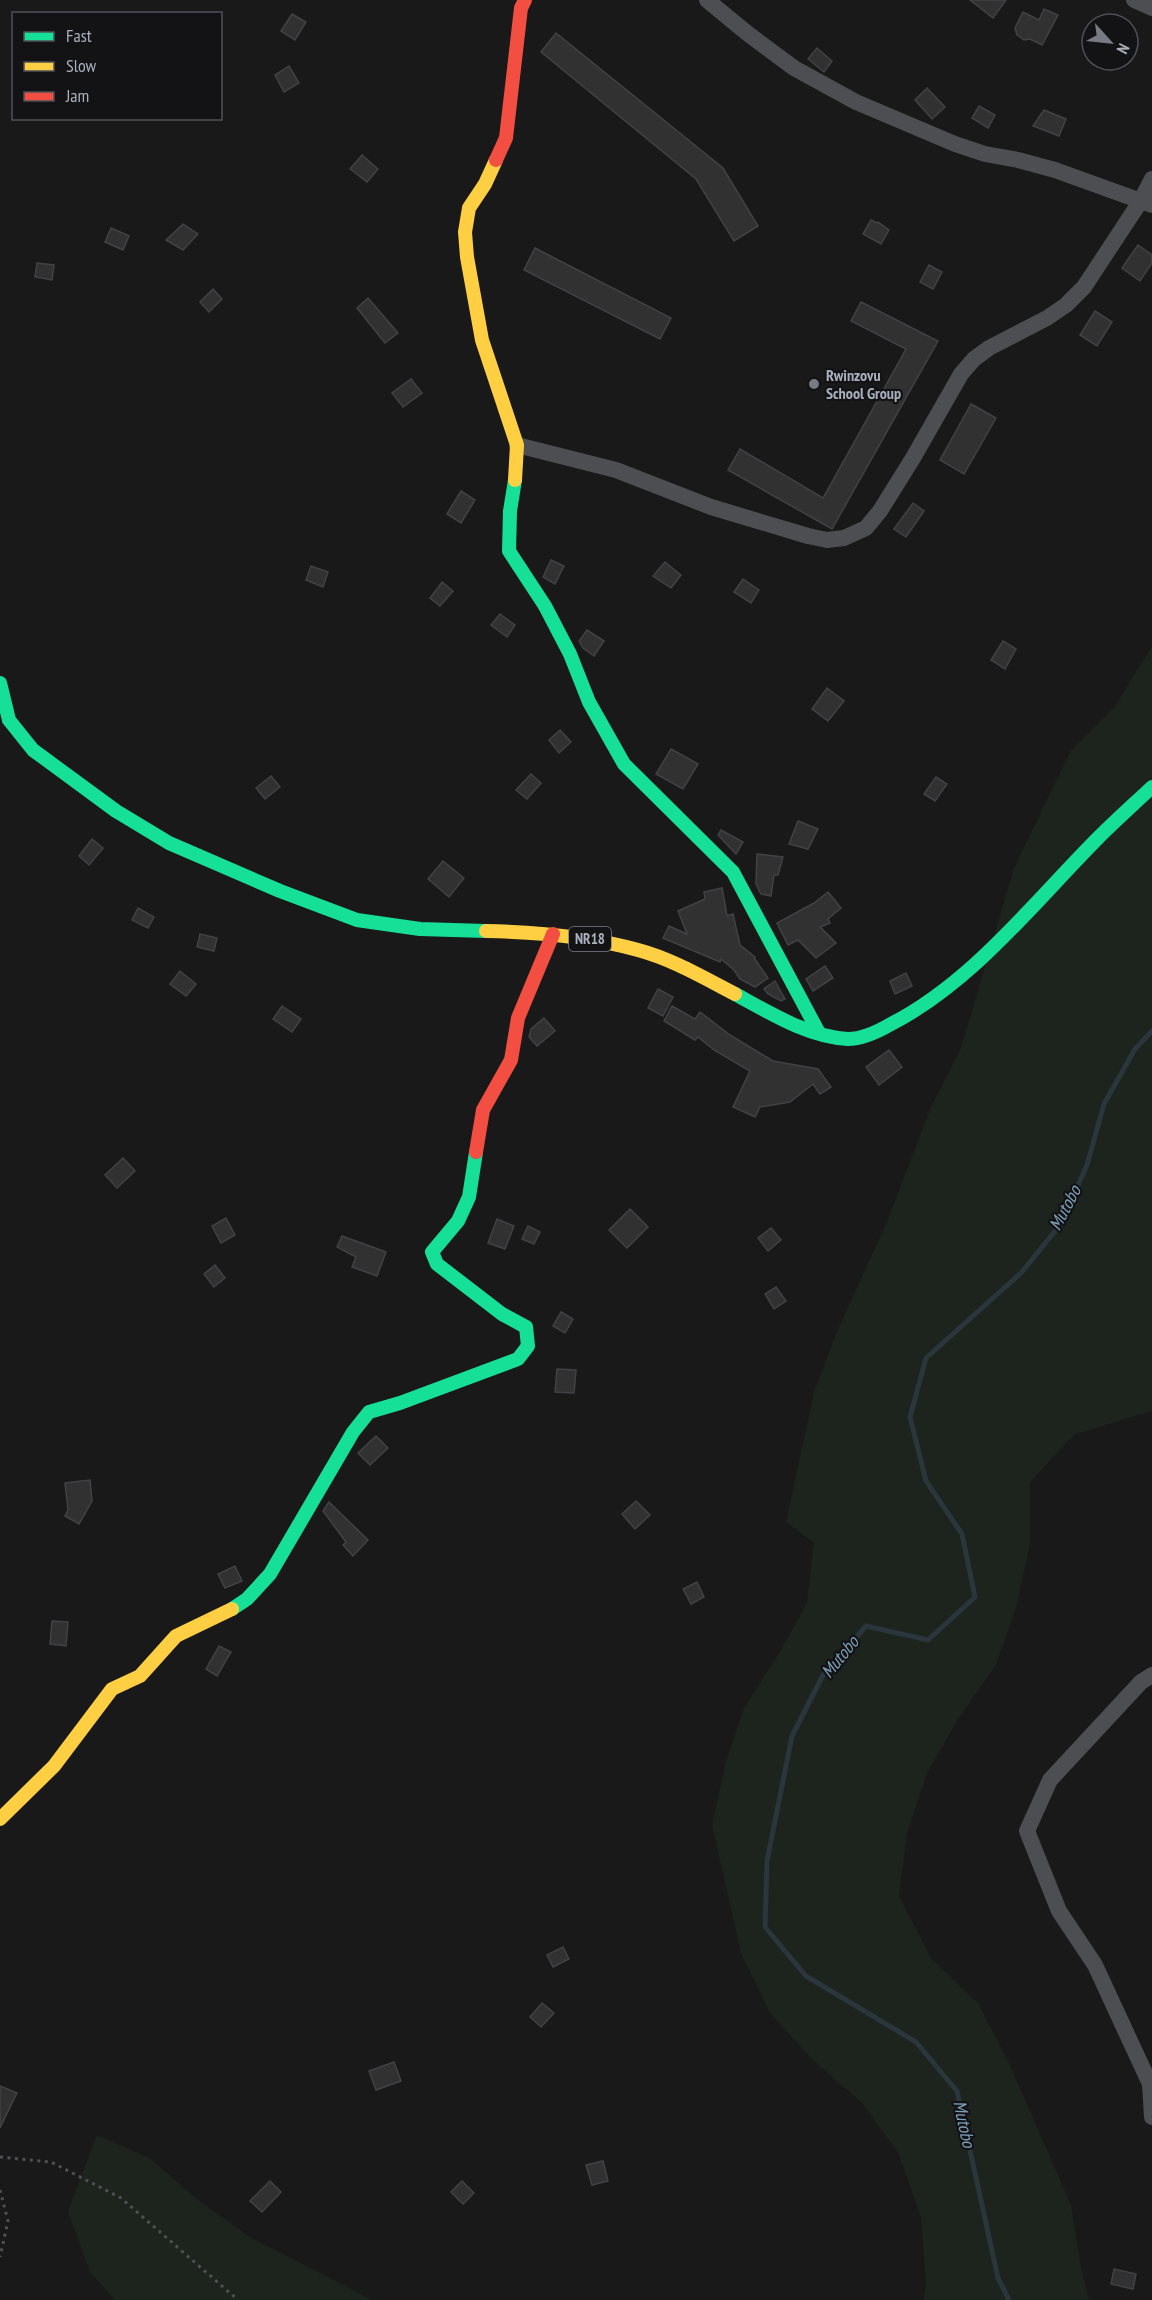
<svg xmlns="http://www.w3.org/2000/svg" width="1152" height="2300" viewBox="0 0 1152 2300" font-family="'PT Sans Narrow',sans-serif">
<style>
.green{fill:#1c241d}
.lines{fill:none;stroke-linecap:round;stroke-linejoin:round}
.stream{stroke:#2a353c;stroke-width:5}
.building{fill:#313131;stroke:#414245;stroke-width:1.5}
.path{stroke:#4f5054;stroke-width:3;stroke-dasharray:3 4.5;stroke-linecap:butt}
.street{stroke:#4d4e52;stroke-width:16}
.fast{stroke:#16e098;stroke-width:14}
.slow{stroke:#ffcf43;stroke-width:14}
.jam{stroke:#f24e42;stroke-width:14}
.poi-dot{fill:#777a82;stroke:#131315;stroke-width:2}
.labels{text-anchor:middle;stroke-width:4.5;stroke-linejoin:round;paint-order:stroke}
.shield{fill:#131315;stroke:#7c8089;stroke-width:1.5}
.shield-label{font-size:15px;font-weight:bold;fill:#a9afbb}
.poi-label{font-size:16px;font-weight:bold;fill:#a9afbb;stroke:#131315;text-anchor:start}
.water-label{font-size:18px;font-style:italic;fill:#7da0b9;stroke:#131315}
</style>
<rect width="100%" height="100%" fill="#191919"/>
<g class="green">
<polygon points="1152,646 1152,1411 1075,1434 1030,1482 1030,1544 1017,1604 996,1665 958,1719 927,1773 907,1834 899,1896 931,1958 978,2003 1008,2061 1071,2205 1081,2267 1089,2300 924,2300 926,2283 921,2217 898,2152 861,2102 813,2060 770,2013 741,1953 712,1825 725,1765 744,1708 778,1655 807,1603 814,1543 786,1522 814,1392 835,1336 887,1222 931,1107 961,1048 1014,868 1070,752 1114,708"/>
<polygon points="97,2135 151,2159 199,2201 250,2237 372,2300 115,2300 90,2272 68,2211"/>
</g>
<g class="lines">
<polyline class="stream" points="1009,2300 998,2278 957,2091 916,2042 806,1976 765,1927 767,1861 792,1736 823,1675 866,1626 928,1640 975,1597 962,1534 926,1481 910,1417 926,1358 1021,1273 1060,1225 1087,1165 1104,1104 1135,1049 1152,1031"/>
</g>
<g class="building">
<polygon points="970,0 1006,0 993,18"/>
<polygon points="1044,9 1058,15 1042,45 1030,39 1024,40 1017,35 1015,28 1023,12 1039,20"/>
<polygon points="292,14 306,22 295,40 281,31"/>
<polygon points="556,33 723,168 758,226 734,241 696,179 541,52"/>
<polygon points="817,48 832,61 824,72 808,59"/>
<polygon points="289,66 299,83 284,92 275,75"/>
<polygon points="927,88 945,107 932,119 915,100"/>
<polygon points="979,106 995,115 988,128 972,118"/>
<polygon points="1044,110 1066,119 1059,136 1033,126"/>
<polygon points="362,155 378,169 367,182 350,169"/>
<polygon points="871,220 877,223 878,222 889,230 881,244 863,234"/>
<polygon points="183,224 198,234 183,250 166,240"/>
<polygon points="111,228 129,236 123,250 105,242"/>
<polygon points="1138,245 1152,255 1152,263 1140,281 1122,268"/>
<polygon points="535,248 671,318 660,339 524,270"/>
<polygon points="37,263 54,265 52,280 35,277"/>
<polygon points="929,265 942,272 933,289 920,282"/>
<polygon points="213,289 222,299 209,312 200,302"/>
<polygon points="368,298 398,333 385,343 357,308"/>
<polygon points="861,302 938,341 832,529 728,470 740,449 823,498 906,349 851,321"/>
<polygon points="1095,311 1112,322 1097,346 1080,335"/>
<polygon points="411,379 422,393 403,407 392,393"/>
<polygon points="971,404 996,418 964,474 940,460"/>
<polygon points="461,491 475,500 461,523 447,514"/>
<polygon points="913,503 924,511 906,537 894,529"/>
<polygon points="551,560 564,566 555,584 543,577"/>
<polygon points="665,562 681,575 671,588 653,576"/>
<polygon points="311,566 328,572 323,587 306,580"/>
<polygon points="743,579 759,590 751,603 734,592"/>
<polygon points="442,582 453,591 440,606 430,598"/>
<polygon points="500,614 515,625 507,637 491,625"/>
<polygon points="587,630 604,641 594,656 583,648 579,641"/>
<polygon points="1003,641 1016,649 1005,669 991,660"/>
<polygon points="827,688 844,701 828,721 812,709"/>
<polygon points="560,730 571,742 559,753 549,740"/>
<polygon points="671,749 698,764 683,789 656,774"/>
<polygon points="531,774 541,783 527,799 516,790"/>
<polygon points="271,776 280,787 265,799 256,788"/>
<polygon points="936,777 947,784 935,801 924,794"/>
<polygon points="798,821 818,829 808,849 789,844"/>
<polygon points="721,830 743,842 736,854 718,835"/>
<polygon points="92,839 103,848 89,865 79,856"/>
<polygon points="757,854 783,857 778,875 774,875 771,896 761,894 756,884"/>
<polygon points="443,861 464,878 449,897 428,879"/>
<polygon points="722,888 727,916 733,914 740,945 755,957 754,958 768,978 755,987 740,979 734,970 721,959 720,962 663,938 669,926 687,934 678,911 705,899 704,892"/>
<polygon points="828,892 841,908 828,919 830,923 820,927 836,943 816,958 798,940 788,945 777,923 814,903"/>
<polygon points="138,908 154,917 148,928 132,920"/>
<polygon points="200,934 217,938 214,951 197,947"/>
<polygon points="825,966 833,978 813,991 806,979"/>
<polygon points="180,971 196,984 186,996 170,984"/>
<polygon points="906,973 912,986 895,994 890,981"/>
<polygon points="775,981 785,999 781,1001 768,994 764,989"/>
<polygon points="658,989 673,997 663,1016 648,1008"/>
<polygon points="282,1006 301,1019 292,1032 273,1019"/>
<polygon points="672,1006 695,1019 700,1012 730,1035 773,1061 818,1069 831,1087 820,1094 813,1084 790,1102 760,1107 755,1117 733,1107 750,1071 714,1050 698,1037 695,1040 664,1021"/>
<polygon points="544,1018 555,1031 537,1046 529,1037 531,1029"/>
<polygon points="889,1050 902,1067 879,1085 866,1067"/>
<polygon points="123,1158 135,1171 117,1188 105,1175"/>
<polygon points="630,1209 648,1227 627,1248 609,1230"/>
<polygon points="226,1218 235,1235 221,1243 212,1226"/>
<polygon points="497,1219 514,1226 505,1249 488,1243"/>
<polygon points="528,1226 540,1232 534,1244 522,1239"/>
<polygon points="771,1228 781,1240 768,1251 758,1238"/>
<polygon points="342,1236 386,1252 377,1276 352,1267 356,1257 337,1247"/>
<polygon points="215,1265 225,1278 214,1287 204,1274"/>
<polygon points="776,1287 786,1301 774,1309 765,1294"/>
<polygon points="561,1312 573,1319 565,1333 553,1326"/>
<polygon points="557,1369 576,1370 574,1393 555,1392"/>
<polygon points="376,1436 388,1448 370,1465 358,1453"/>
<polygon points="90,1480 92,1501 79,1524 65,1516 68,1510 65,1483"/>
<polygon points="636,1501 650,1515 635,1529 622,1514"/>
<polygon points="329,1502 368,1540 353,1556 343,1545 346,1542 323,1511"/>
<polygon points="235,1566 242,1581 225,1588 218,1574"/>
<polygon points="697,1582 704,1597 691,1604 683,1589"/>
<polygon points="52,1621 68,1622 66,1646 50,1644"/>
<polygon points="219,1646 231,1652 217,1676 206,1669"/>
<polygon points="563,1947 569,1959 553,1967 547,1955"/>
<polygon points="542,2003 554,2013 541,2027 530,2017"/>
<polygon points="394,2062 401,2081 376,2090 369,2071"/>
<polygon points="0,2086 17,2093 0,2128"/>
<polygon points="603,2161 608,2181 592,2185 586,2165"/>
<polygon points="270,2181 281,2192 262,2212 250,2201"/>
<polygon points="462,2181 474,2193 463,2204 451,2192"/>
<polygon points="1114,2269 1136,2274 1133,2289 1111,2284"/>
</g>
<g class="lines">
<g class="path">
<polyline points="0,2157 51,2162 121,2198 238,2300"/>
<polyline points="0,2190 8,2221 0,2257"/>
</g>
<g class="street">
<polyline points="707,0 747,33 794,68 856,102 955,144 985,154 1018,160 1055,170 1152,205"/>
<polyline points="1134,0 1152,8"/>
<polyline points="517,445 616,470 711,507 808,536 827,540 844,538 866,528 880,511 913,458 961,374 974,359 989,348 1047,318 1066,305 1084,287 1140,202 1152,179"/>
<polyline points="1152,1675 1141,1682 1050,1780 1027,1831 1059,1911 1095,1965 1150,2084 1152,2117"/>
</g>
<g class="fast">
<polyline points="515,480 510,511 509,551 545,606 570,654 589,702 624,764 733,872 819,1033"/>
<polyline points="0,683 9,720 33,750 116,811 169,843 280,891 357,920 420,929 486,931"/>
<path d="M735 994C770 1013 808 1037 848 1039 863 1039 879 1031 891 1024 973 982 1035 901 1099 837 1116 820 1134 804 1152 787"/>
<polyline points="232,1609 247,1599 270,1574 353,1432 369,1412 400,1403 518,1359 528,1346 526,1327 502,1314 437,1264 432,1252 458,1221 469,1197 476,1152"/>
</g>
<g class="slow">
<polyline points="496,160 485,184 469,208 465,232 467,257 482,340 517,445 515,480"/>
<path d="M486 931C537 932 589 936 638 950 672 959 704 978 735 994"/>
<polyline points="0,1819 54,1766 112,1689 140,1676 176,1636 232,1609"/>
</g>
<g class="jam">
<polyline points="496,160 506,138 521,8 525,0"/>
<polyline points="476,1152 483,1110 511,1060 518,1018 553,934"/>
</g>
</g>
<circle class="poi-dot" cx="814" cy="384" r="6"/>
<g class="labels">
<rect class="shield" x="569" y="927" width="42" height="24" rx="4.5"/>
<g class="shield-label">
<text x="590" y="944">NR18</text>
</g>
<g class="poi-label">
<text x="826" y="381">Rwinzovu<tspan x="826" dy="18">School Group</tspan></text>
</g>
<g class="water-label">
<text transform="translate(1065 1208) rotate(-62)" y="6">Mutobo</text>
<text transform="translate(840 1657) rotate(-51)" y="6">Mutobo</text>
<text transform="translate(964 2124) rotate(78)" y="6">Mutobo</text>
</g>
</g>
<rect x="12" y="12" width="210" height="108" fill="#131315" stroke="#4f5157" stroke-width="1.5"/>
<rect x="24" y="32" width="30" height="9" fill="#16e098" stroke="#4f5157" stroke-width="1.5"/>
<text x="66" y="42" font-size="18" fill="#a9afbb">Fast</text>
<rect x="24" y="62" width="30" height="9" fill="#ffcf43" stroke="#4f5157" stroke-width="1.5"/>
<text x="66" y="72" font-size="18" fill="#a9afbb">Slow</text>
<rect x="24" y="92" width="30" height="9" fill="#f24e42" stroke="#4f5157" stroke-width="1.5"/>
<text x="66" y="102" font-size="18" fill="#a9afbb">Jam</text>
<g transform="translate(1110 42) rotate(117)"><circle r="28" fill="#131315" stroke="#4f5157" stroke-width="1.5"/>
<path d="M0-4.5L10 22L0 15L-10 22Z" fill="#777a82"/>
<text y="-9" font-size="16" font-weight="bold" text-anchor="middle" fill="#a9afbb">N</text>
</g>
</svg>
